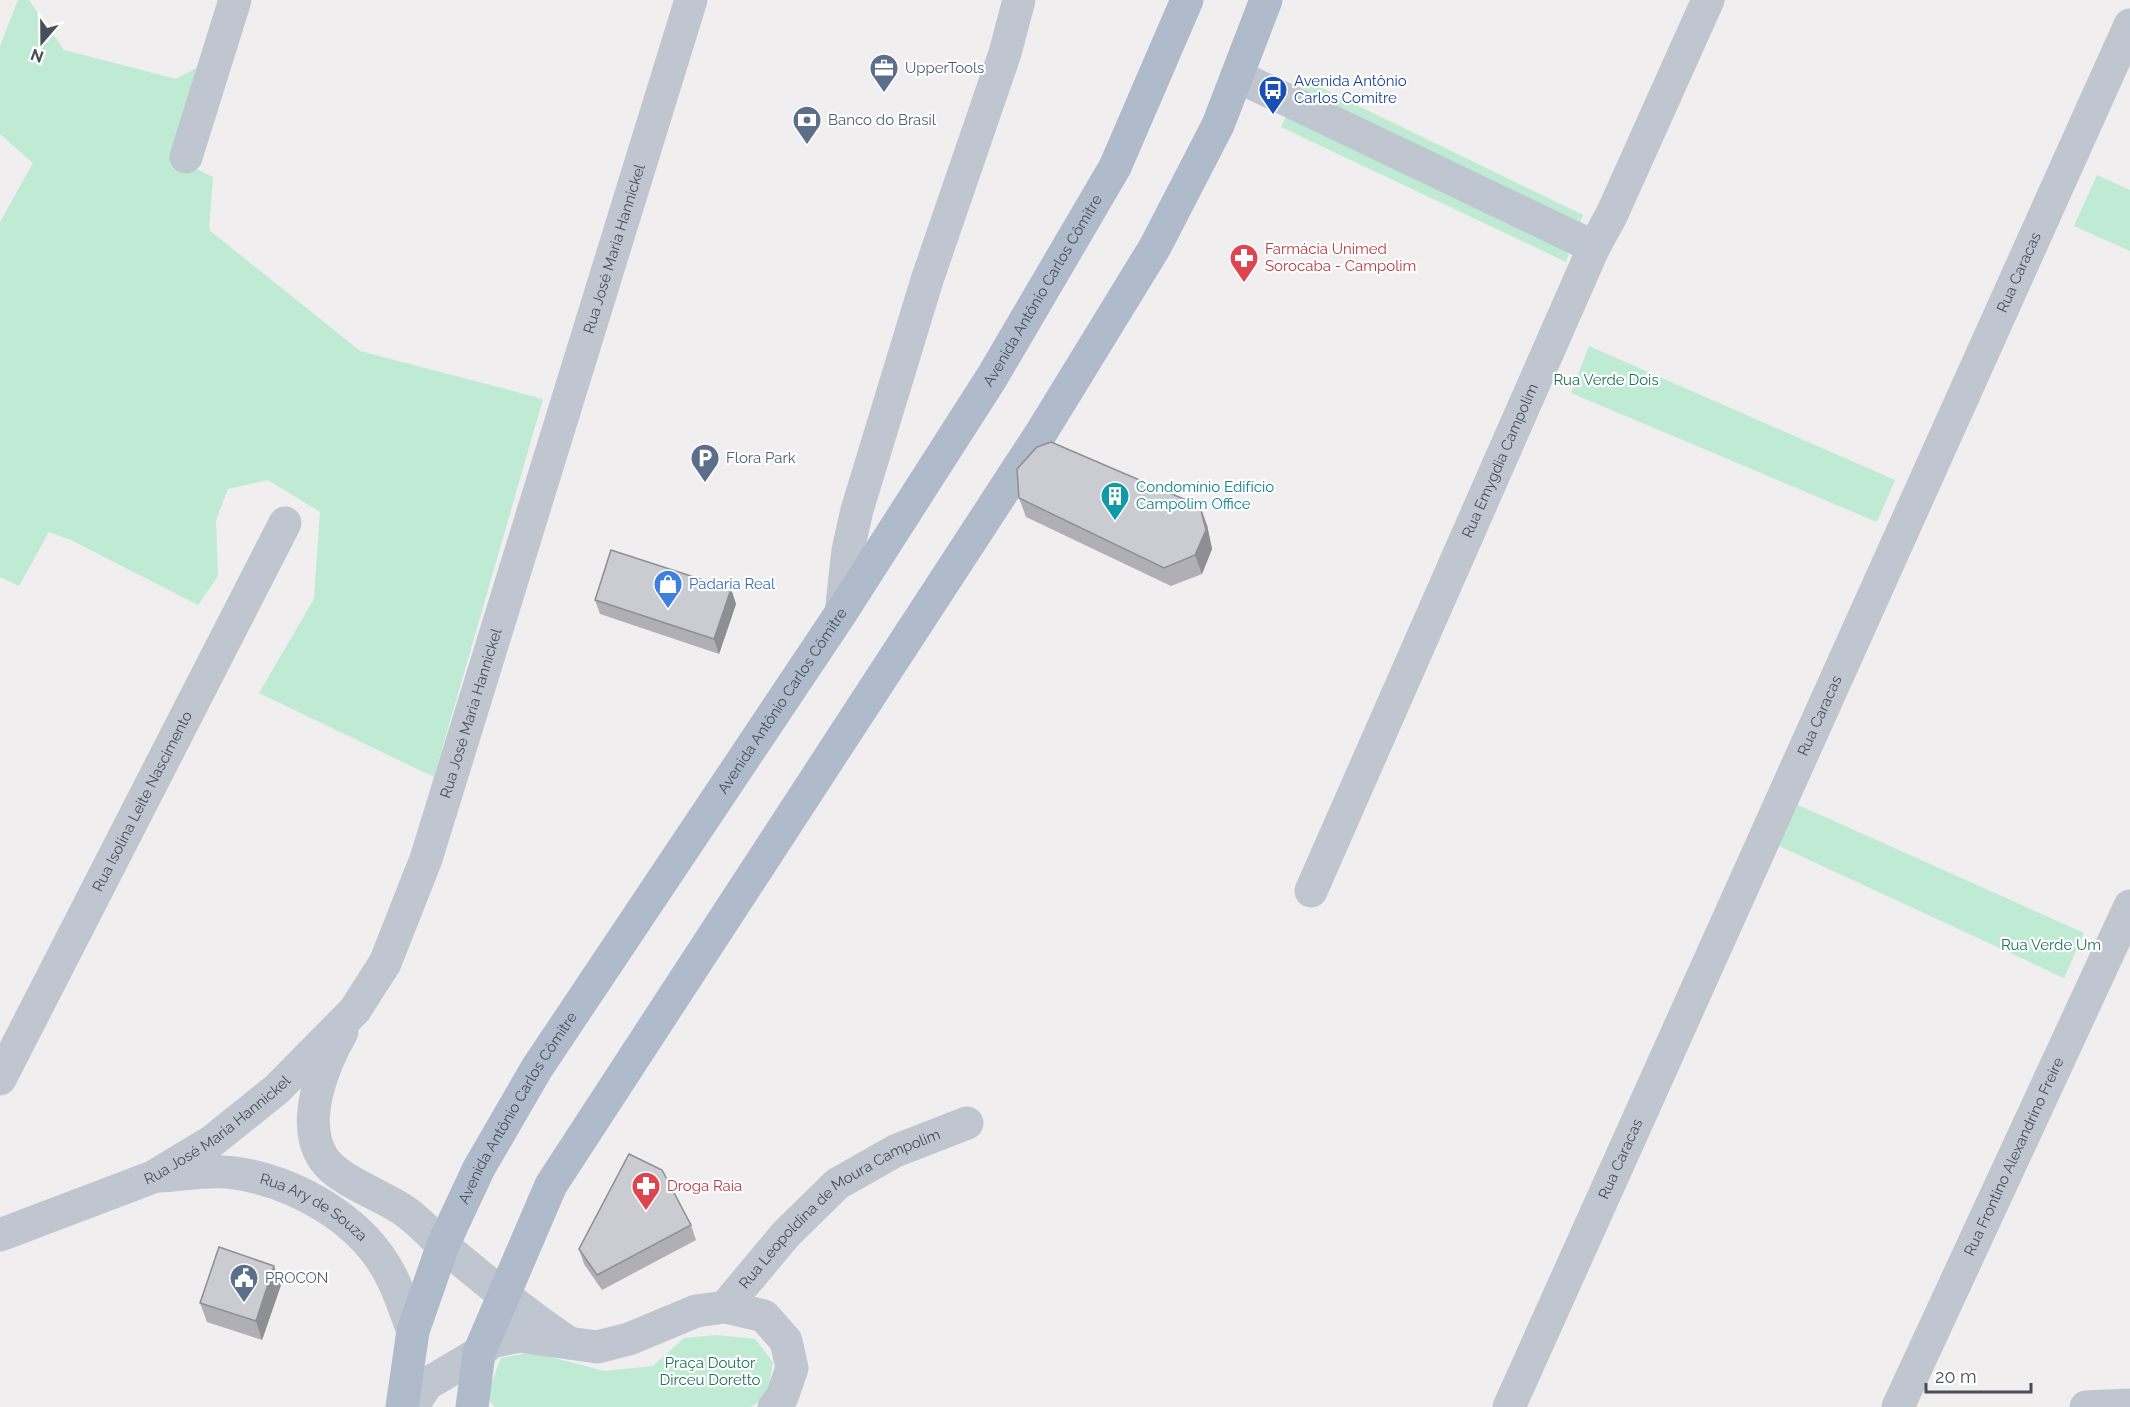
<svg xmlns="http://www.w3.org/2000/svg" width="2130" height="1407" viewBox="0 0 2130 1407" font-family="Raleway,sans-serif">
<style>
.green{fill:#bfebd4}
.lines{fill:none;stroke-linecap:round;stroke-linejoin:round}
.minor{stroke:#bfc6cf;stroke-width:33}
.major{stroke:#afbaca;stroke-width:33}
.wall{fill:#afafb5}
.shaded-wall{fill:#8e8f93}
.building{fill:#cbccd2;stroke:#8e8f93;stroke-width:1.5}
.labels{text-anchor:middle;stroke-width:4.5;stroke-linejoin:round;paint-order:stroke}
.service-label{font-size:15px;fill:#4e5e75;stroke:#fff;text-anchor:start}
.transit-label{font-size:15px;fill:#164399;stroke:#fff;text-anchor:start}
.street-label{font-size:15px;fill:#474f59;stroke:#fff}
.health-label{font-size:15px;fill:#be3a42;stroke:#fff;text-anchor:start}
.park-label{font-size:15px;fill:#1e7452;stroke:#fff}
.culture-label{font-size:15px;fill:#0d838f;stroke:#fff;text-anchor:start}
.shop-label{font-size:15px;fill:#366cbe;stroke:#fff;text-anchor:start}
</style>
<rect width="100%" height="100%" fill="#f0eeee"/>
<g class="green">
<polygon points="18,0 29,0 64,50 176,79 211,60 173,157 213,177 209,230 360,351 543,399 434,777 259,693 314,599 320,512 268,480 228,489 216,520 218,576 198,605 73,541 49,532 19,586 0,577 0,222 33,163 0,134 0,46"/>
<polygon points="1303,79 1583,215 1566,262 1281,127"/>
<polygon points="2097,175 2130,190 2130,251 2074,226"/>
<polygon points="1589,346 1895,480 1877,522 1571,393"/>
<polygon points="1798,805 2084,933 2064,978 1777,845"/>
<polygon points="716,1335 755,1339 773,1362 767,1395 751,1407 495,1407 486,1397 501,1358 532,1352 604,1371 653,1366 684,1338"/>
</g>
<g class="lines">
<g class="minor">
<polyline points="1237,76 1594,247"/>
<polyline points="186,157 235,0"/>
<polyline points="841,613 848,550 857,510 927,280 1005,53 1019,0"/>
<path id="s1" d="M1311 891 1594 247 1612 214 1708 0"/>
<path d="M342 1032C323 1065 300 1122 323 1158 339 1182 383 1195 406 1212 420 1222 431 1235 444 1246 483 1279 523 1312 566 1341"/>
<path id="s2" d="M0 1079 285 523"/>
<path id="s3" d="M158 1176C182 1175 211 1169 235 1173 296 1182 363 1220 391 1276 400 1293 406 1313 413 1331"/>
<path id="s4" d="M0 1235 153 1177 211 1142 277 1089 355 1010 385 963 426 859 691 0"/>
<path id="s5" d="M725 1307 786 1234 837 1184 895 1151 967 1123"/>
<polyline points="412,1407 427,1384 479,1353 491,1342 519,1336 597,1347 629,1339 696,1311 725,1307 764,1316 786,1341 792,1368 782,1397 774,1407"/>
<path id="s6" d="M1509 1407 2130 25"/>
<path id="s7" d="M1898 1407 2130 906"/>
<polyline points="2086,1407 2130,1405"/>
</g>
<g class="major">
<path id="s8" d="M402 1407 413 1331 443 1245 479 1168 537 1068 841 613 992 377 1115 167 1187 0"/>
<polyline points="472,1407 479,1353 551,1185 1041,433 1155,247 1218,125 1266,0"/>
</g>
</g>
<g class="wall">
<polygon points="1019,498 1207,525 1212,549 1202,574 1171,586 1026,517"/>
<polygon points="731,589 736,604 719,654 600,614 595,600"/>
<polygon points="691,1225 696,1240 602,1290 584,1264 579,1249"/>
<polygon points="281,1285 262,1340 207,1322 200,1303"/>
</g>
<g class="shaded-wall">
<polygon points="1200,506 1207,525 1212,549 1202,574 1195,555"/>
<polygon points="731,589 736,604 719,654 714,639"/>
<polygon points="274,1266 281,1285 262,1340 256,1321"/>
</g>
<g class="building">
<polygon points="1051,442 1200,506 1206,530 1195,555 1164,568 1019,498 1017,469 1037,447"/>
<polygon points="611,550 731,589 714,639 595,600"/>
<polygon points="629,1154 662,1170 691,1225 597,1275 579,1249"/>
<polygon points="219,1247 274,1266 256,1321 200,1303"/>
</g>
<defs>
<g id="office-pin" transform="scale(1.5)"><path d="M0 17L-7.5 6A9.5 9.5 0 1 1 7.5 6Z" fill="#5c6f8a" stroke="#fff"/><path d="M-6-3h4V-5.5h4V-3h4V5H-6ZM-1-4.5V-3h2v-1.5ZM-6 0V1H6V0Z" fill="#fff"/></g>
<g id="bus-pin" transform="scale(1.5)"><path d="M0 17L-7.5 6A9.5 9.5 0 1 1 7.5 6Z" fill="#1a4fb4" stroke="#fff"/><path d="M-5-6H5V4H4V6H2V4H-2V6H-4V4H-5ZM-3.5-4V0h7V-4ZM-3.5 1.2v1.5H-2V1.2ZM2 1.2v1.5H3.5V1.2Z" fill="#fff"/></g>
<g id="bank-pin" transform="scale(1.5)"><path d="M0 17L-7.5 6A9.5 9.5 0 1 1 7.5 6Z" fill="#5c6f8a" stroke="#fff"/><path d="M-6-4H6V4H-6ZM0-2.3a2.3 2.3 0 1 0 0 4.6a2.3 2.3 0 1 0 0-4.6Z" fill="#fff"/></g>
<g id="pharmacy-pin" transform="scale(1.5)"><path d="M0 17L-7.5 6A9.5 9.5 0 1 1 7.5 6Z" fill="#e0444e" stroke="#fff"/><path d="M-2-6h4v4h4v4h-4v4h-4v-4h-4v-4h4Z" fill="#fff"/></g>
<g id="parking-pin" transform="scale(1.5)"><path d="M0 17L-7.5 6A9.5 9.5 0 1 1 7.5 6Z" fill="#5c6f8a" stroke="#fff"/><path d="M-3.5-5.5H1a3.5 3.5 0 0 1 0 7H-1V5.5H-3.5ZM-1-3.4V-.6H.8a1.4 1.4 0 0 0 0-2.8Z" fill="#fff"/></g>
<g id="building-pin" transform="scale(1.5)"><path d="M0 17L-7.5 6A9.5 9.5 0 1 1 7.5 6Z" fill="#0f9aa8" stroke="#fff"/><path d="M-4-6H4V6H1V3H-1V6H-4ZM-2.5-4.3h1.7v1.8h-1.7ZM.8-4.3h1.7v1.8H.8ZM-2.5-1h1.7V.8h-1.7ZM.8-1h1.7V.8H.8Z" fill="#fff"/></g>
<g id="shop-pin" transform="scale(1.5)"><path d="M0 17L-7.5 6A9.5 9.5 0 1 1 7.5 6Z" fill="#3f7fe0" stroke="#fff"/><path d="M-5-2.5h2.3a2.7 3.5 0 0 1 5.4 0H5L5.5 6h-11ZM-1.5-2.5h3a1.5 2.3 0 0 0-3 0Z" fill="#fff"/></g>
<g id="civic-pin" transform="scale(1.5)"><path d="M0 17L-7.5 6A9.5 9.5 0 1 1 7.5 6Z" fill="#5c6f8a" stroke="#fff"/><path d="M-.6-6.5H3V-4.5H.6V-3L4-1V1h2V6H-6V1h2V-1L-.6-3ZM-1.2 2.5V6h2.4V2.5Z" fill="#fff"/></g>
</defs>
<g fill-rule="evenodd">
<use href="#office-pin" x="884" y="68"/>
<use href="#bus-pin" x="1273" y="90"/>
<use href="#bank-pin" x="807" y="120"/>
<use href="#pharmacy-pin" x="1244" y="258"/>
<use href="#parking-pin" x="705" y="458"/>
<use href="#building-pin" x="1115" y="496"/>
<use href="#shop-pin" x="668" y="584"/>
<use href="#pharmacy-pin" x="646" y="1186"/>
<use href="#civic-pin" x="244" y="1278"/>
</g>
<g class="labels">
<g class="service-label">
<text x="905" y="73">UpperTools</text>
<text x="828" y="125">Banco do Brasil</text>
<text x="726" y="463">Flora Park</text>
<text x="265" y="1283">PROCON</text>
</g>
<g class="transit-label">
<text x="1294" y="86">Avenida Antônio<tspan x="1294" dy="17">Carlos Comitre</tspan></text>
</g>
<g class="street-label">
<text dy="5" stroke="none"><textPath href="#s4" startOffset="1233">Rua José Maria Hannickel</textPath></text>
<text dy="5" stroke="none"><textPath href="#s6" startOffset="1244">Rua Caracas</textPath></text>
<text dy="5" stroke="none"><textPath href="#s8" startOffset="1296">Avenida Antônio Carlos Cômitre</textPath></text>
<text dy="5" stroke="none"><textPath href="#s1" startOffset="470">Rua Emygdia Campolim</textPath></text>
<text dy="5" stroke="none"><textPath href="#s8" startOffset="810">Avenida Antônio Carlos Cômitre</textPath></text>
<text dy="5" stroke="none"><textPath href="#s4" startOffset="747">Rua José Maria Hannickel</textPath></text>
<text dy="5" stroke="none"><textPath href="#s6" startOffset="758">Rua Caracas</textPath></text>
<text dy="5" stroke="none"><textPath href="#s2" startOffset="312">Rua Isolina Leite Nascimento</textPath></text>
<text dy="5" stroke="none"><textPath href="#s8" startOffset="324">Avenida Antônio Carlos Cômitre</textPath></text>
<text dy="5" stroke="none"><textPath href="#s4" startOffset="243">Rua José Maria Hannickel</textPath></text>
<text dy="5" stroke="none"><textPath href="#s7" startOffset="276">Rua Frontino Alexandrino Freire</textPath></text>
<text dy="5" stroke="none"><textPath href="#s6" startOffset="272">Rua Caracas</textPath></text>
<text dy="5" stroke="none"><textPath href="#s3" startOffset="164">Rua Ary de Souza</textPath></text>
<text dy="5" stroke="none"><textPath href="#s5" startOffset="154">Rua Leopoldina de Moura Campolim</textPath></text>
</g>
<g class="health-label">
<text x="1265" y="254">Farmácia Unimed<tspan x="1265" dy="17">Sorocaba - Campolim</tspan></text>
<text x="667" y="1191">Droga Raia</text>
</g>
<g class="park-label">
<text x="1606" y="385">Rua Verde Dois</text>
<text x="2051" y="950">Rua Verde Um</text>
<text x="710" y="1368">Praça Doutor<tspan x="710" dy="17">Dirceu Doretto</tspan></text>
</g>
<g class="culture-label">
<text x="1136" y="492">Condomínio Edifício<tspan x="1136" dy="17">Campolim Office</tspan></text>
</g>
<g class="shop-label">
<text x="689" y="589">Padaria Real</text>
</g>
</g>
<g transform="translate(42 42) rotate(200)" stroke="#ffffff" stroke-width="4.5" paint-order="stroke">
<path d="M0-4.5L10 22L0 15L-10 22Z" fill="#474f59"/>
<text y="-9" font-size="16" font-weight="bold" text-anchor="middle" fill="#474f59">N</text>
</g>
<path d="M1926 1383v9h105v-9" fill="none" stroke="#474f59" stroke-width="3"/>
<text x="1935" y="1383" font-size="18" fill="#474f59" stroke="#ffffff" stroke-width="4.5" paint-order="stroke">20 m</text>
</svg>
